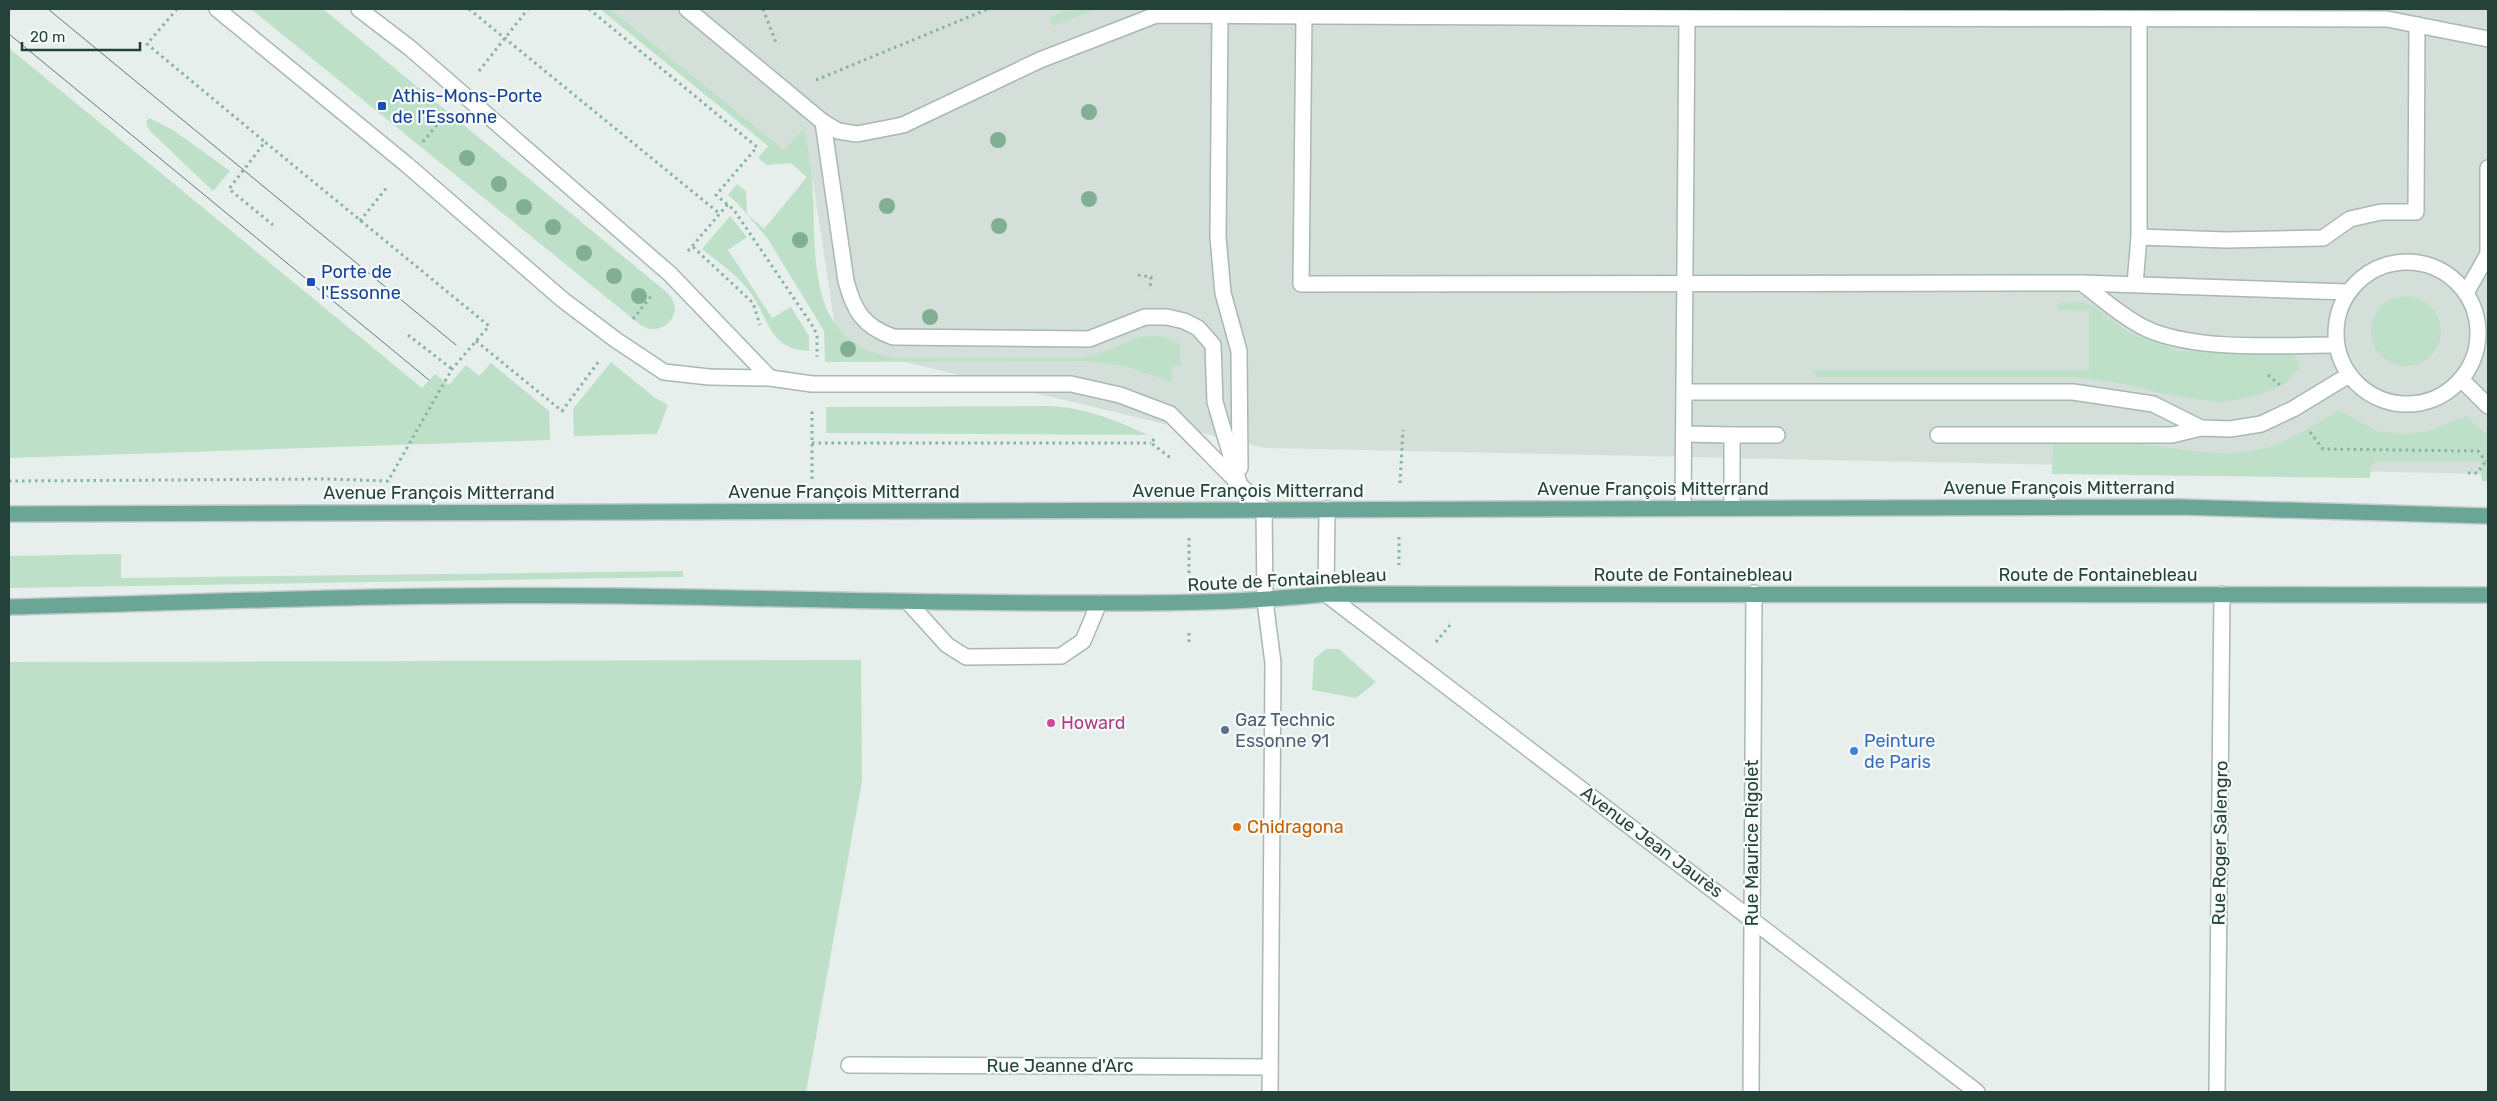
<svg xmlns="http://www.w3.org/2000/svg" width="2497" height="1101" viewBox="0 0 2497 1101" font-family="Rubik,sans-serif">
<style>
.built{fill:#d4dfda}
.green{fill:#bfe0c8}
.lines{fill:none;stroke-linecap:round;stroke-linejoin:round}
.service-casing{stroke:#a8b8b2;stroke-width:18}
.minor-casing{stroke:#a8b8b2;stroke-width:18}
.tertiary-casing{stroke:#a8b8b2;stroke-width:18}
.primary-casing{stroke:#c2cac8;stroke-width:18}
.path{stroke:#86b3a5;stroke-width:3;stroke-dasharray:2.5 4;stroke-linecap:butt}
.service{stroke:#fff;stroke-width:15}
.minor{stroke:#fff;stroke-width:15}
.tertiary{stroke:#fff;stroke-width:15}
.primary{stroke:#6aa596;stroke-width:15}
.tram{stroke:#5f7d75;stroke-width:1}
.tree{fill:#80af93}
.transit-dot{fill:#1a4fb4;stroke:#f7fbf9;stroke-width:2}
.hotel-dot{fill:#d1479c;stroke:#f7fbf9;stroke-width:2}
.service-dot{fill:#5c6f8a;stroke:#f7fbf9;stroke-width:2}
.shop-dot{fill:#3f7fe0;stroke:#f7fbf9;stroke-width:2}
.food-dot{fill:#e8710a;stroke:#f7fbf9;stroke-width:2}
.labels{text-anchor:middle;stroke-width:4.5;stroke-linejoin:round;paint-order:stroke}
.transit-label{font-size:18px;fill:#164399;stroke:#f7fbf9;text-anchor:start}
.street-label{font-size:18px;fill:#24423a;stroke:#f7fbf9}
.service-label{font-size:18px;fill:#4e5e75;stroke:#f7fbf9;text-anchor:start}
.hotel-label{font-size:18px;fill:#b23c85;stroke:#f7fbf9;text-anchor:start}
.shop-label{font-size:18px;fill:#366cbe;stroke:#f7fbf9;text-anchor:start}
.food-label{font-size:18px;fill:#c56008;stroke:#f7fbf9;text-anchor:start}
</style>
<rect width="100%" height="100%" fill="#e6efeb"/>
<polygon class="built" points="601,9 2488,9 2488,474 1265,448 838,346 813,182"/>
<g class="green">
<path d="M251 9H323L659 286C664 290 671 295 673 301 680 316 665 331 650 329 644 328 638 323 633 319Z"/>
<path d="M600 9H610L784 150 803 129 805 131C807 147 811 164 812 180 818 251 801 340 893 358H1077C1120 355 1137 321 1180 344L1181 366H1172L1171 382 1125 366 1086 361 825 362 824 331 768 239 738 204 728 195 737 184 746 191 747 214 764 229 807 177 792 163 767 165 758 158 768 146Z"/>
<polygon points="1070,9 1098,9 1053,26 1049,18"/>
<polygon points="9,48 422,388 435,374 449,385 466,365 479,376 491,363 549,411 550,440 9,458"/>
<polygon points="149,118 173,130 230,171 213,191 150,131 146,122"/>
<path d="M730 216 747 237 728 250 772 318 791 307 809 336V351C766 350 769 313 746 287 734 273 717 261 702 249Z"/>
<circle cx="2406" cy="331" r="35"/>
<polygon points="2082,302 2094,307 2128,332 2178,351 2284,353 2295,356 2300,368 2286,383 2262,394 2221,403 2165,394 2125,384 2074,377 1818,377 1813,370 2089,370 2089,311 2061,310 2057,308 2059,303"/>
<polygon points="611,362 654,397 668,405 657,434 574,436 573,409"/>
<path d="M1048 406C1083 407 1116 420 1148 435L826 433V407Z"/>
<path d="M2339 410 2377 431 2403 434 2429 431 2466 416 2488 435V481H2482L2480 461H2377L2371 465 2370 478 2052 474 2053 443C2077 443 2101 441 2125 443 2170 445 2216 460 2261 449 2289 442 2314 425 2339 410Z"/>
<polygon points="121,554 121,578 683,571 683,577 9,588 9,556"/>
<polygon points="1326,649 1339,649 1376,682 1356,698 1312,690 1314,659"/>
<polygon points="861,660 862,781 806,1092 9,1092 9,662"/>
</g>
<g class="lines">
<g class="service-casing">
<g id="service">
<polyline points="217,9 406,164 563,300 616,340 664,372 709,377 770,378 812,384 1071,384 1120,395 1170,414 1264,509"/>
<polyline points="359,9 410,48 670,274 770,378"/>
<polyline points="687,9 823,122 838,131 857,134 903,125 1040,60 1156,15 1687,18"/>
<polyline points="1220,16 1218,237 1223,293 1239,351 1240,468"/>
<polyline points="1304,16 1301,284 2082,283 2348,292"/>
<path d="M823 122 846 281C854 311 863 326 893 337L1089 339 1145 317H1167L1184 321 1198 328 1213 345 1215 402 1239 483"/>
<polyline points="2488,168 2488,253"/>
<polyline points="2139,237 2139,19"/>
<circle cx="2407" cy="333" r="71"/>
<path d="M2082 283C2101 298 2131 324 2154 332 2206 351 2280 345 2336 345"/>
<polyline points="2135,284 2139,237 2226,240 2323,238 2350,219 2381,212 2416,212 2417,25"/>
<polyline points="2466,293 2488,254"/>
<polyline points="2461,379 2488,406"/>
<polyline points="1684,392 2073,392 2153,404 2201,428"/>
<polyline points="1684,434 1732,435 1732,507"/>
<polyline points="1732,435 1777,435"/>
<polyline points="1938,435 2172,435 2201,428 2230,429 2261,424 2293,409 2349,375"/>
<polyline points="1683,507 1687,18 2387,19 2488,39"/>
<polyline points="909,603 947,645 966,657 1061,656 1083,641 1099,603"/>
</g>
</g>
<g class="minor-casing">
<g id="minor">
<polyline points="1264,509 1265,601"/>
<polyline points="1327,509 1326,594 1977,1092"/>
<polyline points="849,1065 1270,1067"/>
<polyline points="1751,1092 1754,593"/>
<polyline points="2217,1092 2222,594"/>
</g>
</g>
<g class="tertiary-casing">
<polyline id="tertiary" points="1265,601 1273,663 1270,1092"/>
</g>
<g class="primary-casing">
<g id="primary">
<polyline points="9,514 2180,507 2488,516"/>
<path d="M9 607C214 602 419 593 624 596 768 598 911 603 1055 603 1145 603 1235 604 1326 594L2488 595"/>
</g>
</g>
<g class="path">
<polyline points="177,9 147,44 265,142"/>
<polyline points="469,9 720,214"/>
<polyline points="589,9 757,147 716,195 734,210 814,328 817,336 817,357"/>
<polyline points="763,9 777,45"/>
<polyline points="479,71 528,9"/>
<polyline points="816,80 988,9"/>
<polyline points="423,142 444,116"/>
<polyline points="360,221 388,186"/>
<polyline points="693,247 753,303 760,325"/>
<polyline points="688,251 728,204"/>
<polyline points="1138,275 1151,277 1150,290"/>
<polyline points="633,319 652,295"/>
<polyline points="408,335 452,369"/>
<polyline points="476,341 562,411 599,361"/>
<polyline points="2268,375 2280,385"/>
<polyline points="2310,432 2323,449 2478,451 2486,461"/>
<polyline points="1154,439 1151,443 1172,459"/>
<polyline points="812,443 1151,443"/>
<polyline points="2468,473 2477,473 2486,461"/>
<polyline points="812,479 812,411"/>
<polyline points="9,481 327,479 388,481 452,369 489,326 265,142 229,189 273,225"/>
<polyline points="1400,483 1403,430"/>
<polyline points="1399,537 1399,565"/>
<polyline points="1189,538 1189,574"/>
<polyline points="1189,642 1189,631"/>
<polyline points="1436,642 1451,624 1449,622"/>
</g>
<use href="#service" class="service"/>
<use href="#minor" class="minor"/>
<use href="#tertiary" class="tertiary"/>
<use href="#primary" class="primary"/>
<g class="tram">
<polyline points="48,9 456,345"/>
<polyline points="9,34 429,380"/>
</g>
</g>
<g class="tree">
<circle cx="1089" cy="112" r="8"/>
<circle cx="998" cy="140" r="8"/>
<circle cx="467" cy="158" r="8"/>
<circle cx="499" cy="184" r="8"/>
<circle cx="1089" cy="199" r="8"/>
<circle cx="887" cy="206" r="8"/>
<circle cx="524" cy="207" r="8"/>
<circle cx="999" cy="226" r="8"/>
<circle cx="553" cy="227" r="8"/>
<circle cx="800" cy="240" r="8"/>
<circle cx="584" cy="253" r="8"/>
<circle cx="614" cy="276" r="8"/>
<circle cx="639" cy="296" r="8"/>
<circle cx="930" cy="317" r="8"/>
<circle cx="848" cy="349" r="8"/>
</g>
<g class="transit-dot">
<rect x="377" y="101" width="10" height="10" rx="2.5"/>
<rect x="306" y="277" width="10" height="10" rx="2.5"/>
</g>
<circle class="hotel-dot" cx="1051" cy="723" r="5"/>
<circle class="service-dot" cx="1225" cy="730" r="5"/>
<circle class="shop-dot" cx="1854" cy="751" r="5"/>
<circle class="food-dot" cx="1237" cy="827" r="5"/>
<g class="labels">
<g class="transit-label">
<text x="392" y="102">Athis-Mons-Porte<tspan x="392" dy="21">de l'Essonne</tspan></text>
<text x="321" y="278">Porte de<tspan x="321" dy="21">l'Essonne</tspan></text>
</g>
<g class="street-label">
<text x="2059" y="494">Avenue François Mitterrand</text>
<text x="1653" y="495">Avenue François Mitterrand</text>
<text x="1248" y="497">Avenue François Mitterrand</text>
<text x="844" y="498">Avenue François Mitterrand</text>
<text x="439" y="499">Avenue François Mitterrand</text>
<text x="1693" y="581">Route de Fontainebleau</text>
<text x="2098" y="581">Route de Fontainebleau</text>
<text transform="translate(1287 580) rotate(-3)" y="6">Route de Fontainebleau</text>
<text transform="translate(1652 842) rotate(37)" y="6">Avenue Jean Jaurès</text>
<text transform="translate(1752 843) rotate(-90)" y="6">Rue Maurice Rigolet</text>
<text transform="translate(2220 843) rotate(-89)" y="6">Rue Roger Salengro</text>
<text x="1060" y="1072">Rue Jeanne d'Arc</text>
</g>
<g class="service-label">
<text x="1235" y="726">Gaz Technic<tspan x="1235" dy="21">Essonne 91</tspan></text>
</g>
<g class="hotel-label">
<text x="1061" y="729">Howard</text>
</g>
<g class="shop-label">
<text x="1864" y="747">Peinture<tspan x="1864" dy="21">de Paris</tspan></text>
</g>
<g class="food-label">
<text x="1247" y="833">Chidragona</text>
</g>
</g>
<rect width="2497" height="1101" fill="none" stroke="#24423a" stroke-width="20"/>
<path d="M22 42v8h118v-8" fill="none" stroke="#24423a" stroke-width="2.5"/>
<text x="30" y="42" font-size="15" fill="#24423a" stroke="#f7fbf9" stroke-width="4" paint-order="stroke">20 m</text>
</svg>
